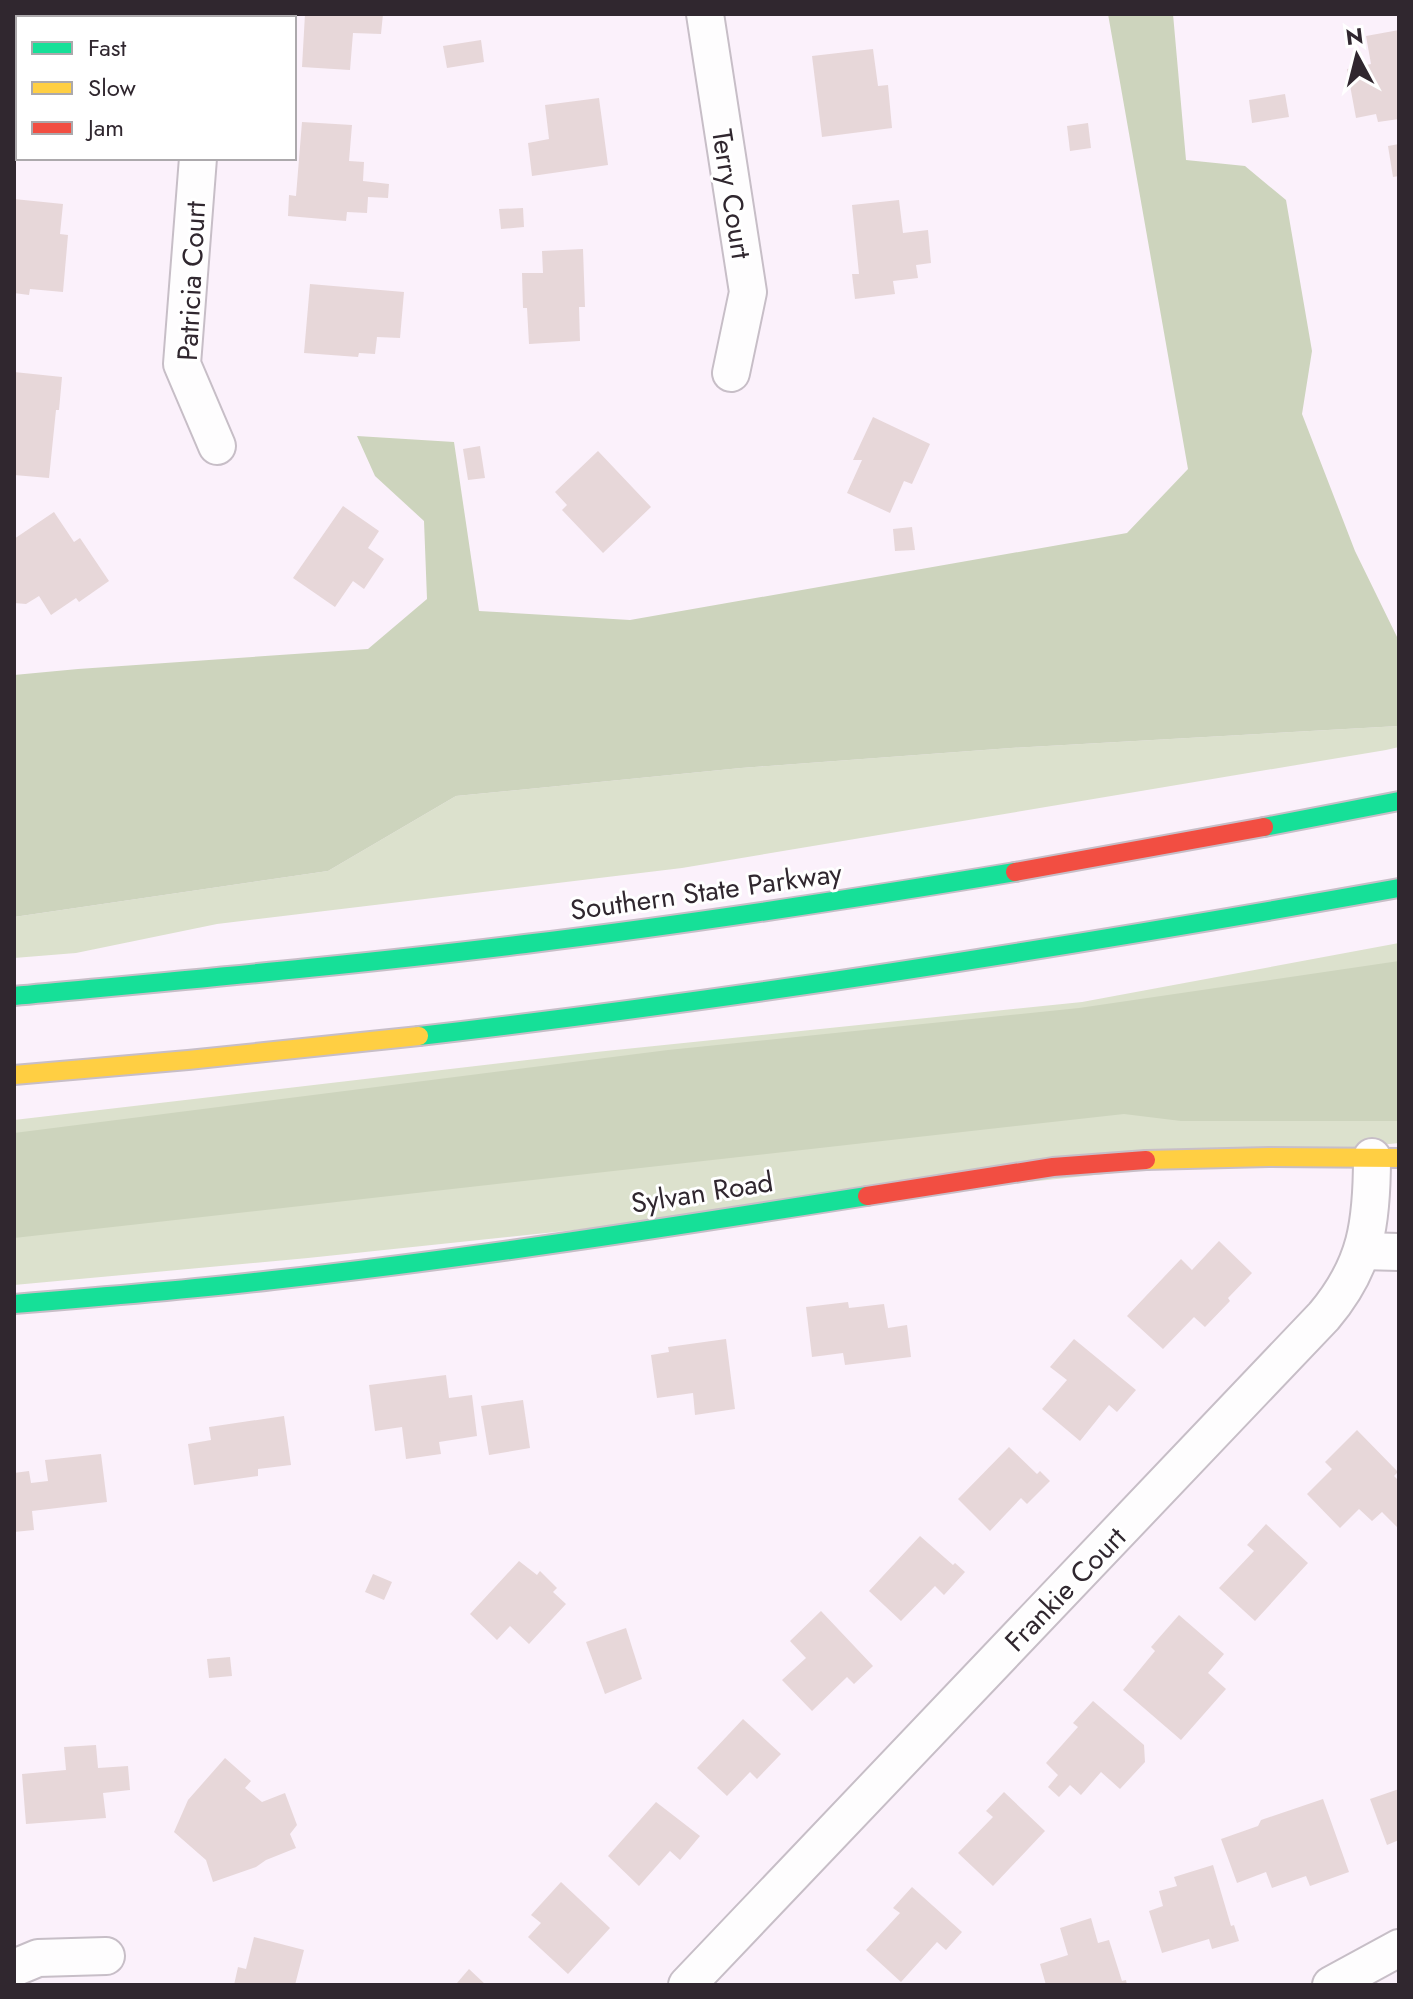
<svg xmlns="http://www.w3.org/2000/svg" width="1413" height="1999" viewBox="0 0 1413 1999" font-family="Jost,sans-serif">
<style>
.green{fill:#dce1cd}
.forest{fill:#cdd4bd}
.building{fill:#e7d7d9}
.lines{fill:none;stroke-linecap:round;stroke-linejoin:round}
.street-casing{stroke:#c7bec7;stroke-width:40}
.fast-casing{stroke:#c7bec7;stroke-width:22}
.slow-casing{stroke:#c7bec7;stroke-width:22}
.jam-casing{stroke:#c7bec7;stroke-width:22}
.street{stroke:#fefdfe;stroke-width:36}
.fast{stroke:#16e098;stroke-width:18}
.slow{stroke:#ffcf43;stroke-width:18}
.jam{stroke:#f24e42;stroke-width:18}
.labels{text-anchor:middle;stroke-width:6;stroke-linejoin:round;paint-order:stroke}
.street-label{font-size:28px;fill:#30272f;stroke:#fff}
</style>
<rect width="100%" height="100%" fill="#fbf1fb"/>
<g class="green">
<polygon points="1399,726 1399,747 1386,750 682,868 217,924 76,953 14,958 14,917 328,871 456,796 741,768 1011,748"/>
<polygon points="1399,943 1399,1143 308,1258 14,1285 14,1120 596,1052 1082,1002"/>
</g>
<g class="forest">
<polygon points="1108,14 1173,14 1186,160 1245,166 1286,200 1312,351 1302,414 1355,551 1399,641 1399,726 1011,748 741,768 456,796 328,871 14,917 14,675 78,669 368,649 427,599 424,521 375,476 357,436 454,442 479,611 630,620 1127,533 1188,469"/>
<polygon points="1399,961 1399,1121 1181,1121 1124,1114 14,1238 14,1133 668,1050 1079,1008"/>
</g>
<g class="building">
<polygon points="305,14 383,14 381,34 353,33 350,70 302,67"/>
<polygon points="1399,30 1399,119 1378,122 1376,114 1356,118 1347,69 1371,64 1366,36"/>
<polygon points="481,40 484,62 447,68 443,46"/>
<polygon points="873,49 878,86 888,85 892,128 822,137 812,56"/>
<rect x="14" y="70" width="4" height="33"/>
<polygon points="1285,94 1289,117 1252,123 1249,100"/>
<polygon points="599,98 608,165 532,176 528,143 549,139 545,105"/>
<polygon points="302,122 352,125 349,161 364,162 363,181 389,184 388,198 368,197 367,213 347,212 346,221 288,216 289,195 296,196"/>
<polygon points="1088,123 1091,148 1070,151 1067,126"/>
<polygon points="1399,144 1399,176 1393,177 1388,146"/>
<polygon points="14,199 63,204 60,234 68,235 63,292 30,289 29,295 14,293"/>
<polygon points="899,200 903,233 928,230 931,263 916,265 918,278 893,281 895,294 855,299 852,274 859,274 852,205"/>
<polygon points="523,208 524,227 501,229 499,209"/>
<polygon points="583,249 585,307 579,307 580,341 529,344 527,308 523,308 522,273 543,273 542,251"/>
<polygon points="310,284 404,292 400,338 377,337 375,354 359,353 358,357 304,353"/>
<polygon points="14,372 62,377 59,410 56,410 49,478 14,475"/>
<polygon points="873,417 930,444 912,484 904,481 890,513 847,493 862,460 853,460"/>
<polygon points="480,446 485,478 468,480 463,449"/>
<polygon points="598,451 651,507 603,553 562,510 567,505 555,492"/>
<polygon points="343,506 379,531 368,548 384,559 364,589 353,581 335,607 293,578"/>
<polygon points="54,512 74,542 80,538 109,581 79,602 76,598 51,615 39,596 26,604 14,603 14,539"/>
<polygon points="912,527 915,550 895,551 893,529"/>
<polygon points="1219,1241 1252,1273 1228,1298 1230,1301 1205,1327 1194,1317 1163,1349 1127,1316 1181,1259 1192,1270"/>
<polygon points="848,1302 849,1308 884,1304 888,1328 907,1325 911,1357 845,1365 843,1353 812,1357 806,1307"/>
<polygon points="726,1339 735,1409 695,1415 693,1393 657,1398 651,1355 669,1352 668,1347"/>
<polygon points="1074,1339 1136,1390 1117,1412 1109,1405 1080,1441 1042,1409 1067,1380 1050,1367"/>
<polygon points="446,1375 449,1398 472,1395 477,1436 439,1442 441,1454 406,1459 402,1427 375,1431 369,1385"/>
<polygon points="523,1400 530,1448 489,1455 481,1406"/>
<polygon points="284,1416 291,1465 258,1469 258,1476 194,1485 188,1444 211,1440 209,1427"/>
<polygon points="1357,1430 1398,1472 1394,1476 1399,1481 1399,1529 1382,1512 1372,1521 1359,1509 1340,1528 1307,1494 1332,1469 1325,1462"/>
<polygon points="1009,1447 1037,1474 1040,1471 1050,1481 1027,1504 1021,1498 990,1531 958,1499"/>
<polygon points="101,1454 107,1502 32,1511 34,1530 14,1532 14,1473 29,1471 31,1483 48,1481 45,1460"/>
<polygon points="1266,1524 1308,1563 1255,1621 1219,1588 1254,1551 1247,1545"/>
<polygon points="920,1536 953,1565 955,1563 965,1572 944,1595 935,1586 901,1621 869,1591"/>
<polygon points="519,1561 537,1575 540,1571 557,1588 553,1592 566,1604 529,1644 510,1626 497,1640 470,1614"/>
<polygon points="373,1574 392,1582 384,1600 365,1592"/>
<polygon points="821,1611 873,1666 854,1684 847,1677 812,1711 782,1680 806,1658 790,1641"/>
<polygon points="1179,1615 1224,1654 1208,1673 1226,1689 1181,1740 1123,1690 1155,1651 1151,1647"/>
<polygon points="626,1628 642,1679 605,1694 586,1642"/>
<polygon points="230,1657 232,1676 209,1678 207,1659"/>
<polygon points="1093,1701 1144,1745 1145,1762 1120,1789 1101,1772 1081,1795 1070,1785 1059,1797 1048,1787 1058,1775 1046,1763 1078,1727 1073,1723"/>
<polygon points="743,1719 781,1754 757,1779 750,1772 727,1796 697,1768"/>
<polygon points="96,1745 98,1768 128,1766 130,1790 103,1793 106,1818 26,1824 22,1774 66,1770 64,1747"/>
<polygon points="225,1758 251,1781 245,1788 262,1802 285,1793 297,1825 290,1834 296,1848 266,1860 256,1867 213,1882 206,1860 174,1832 188,1800"/>
<polygon points="1399,1789 1399,1840 1387,1845 1370,1799"/>
<polygon points="1004,1792 1045,1831 993,1886 958,1853 993,1817 986,1811"/>
<polygon points="1323,1799 1349,1872 1310,1886 1306,1876 1272,1888 1266,1872 1237,1883 1221,1839 1258,1826 1261,1820"/>
<polygon points="656,1802 700,1836 680,1860 670,1851 639,1886 608,1856"/>
<polygon points="1213,1865 1231,1926 1234,1925 1239,1941 1212,1949 1209,1939 1162,1953 1149,1911 1163,1906 1159,1891 1177,1886 1174,1877"/>
<polygon points="561,1882 610,1928 568,1974 528,1937 541,1923 531,1915"/>
<polygon points="912,1887 962,1932 946,1950 937,1942 901,1982 866,1950 900,1913 893,1908"/>
<polygon points="1091,1918 1098,1943 1109,1940 1122,1981 1126,1980 1127,1985 1046,1985 1040,1964 1068,1955 1060,1928"/>
<polygon points="254,1937 304,1950 295,1985 234,1985 238,1967 246,1969"/>
<polygon points="469,1969 486,1985 459,1985 457,1983"/>
</g>
<g class="lines">
<g class="street-casing">
<g id="street">
<polyline points="705,14 748,292 731,373"/>
<polyline points="208,18 208,14"/>
<polyline points="198,158 182,364 217,446"/>
<polyline points="1362,1251 1399,1252"/>
<polyline points="14,1968 38,1958 106,1956"/>
<path d="M687 1985 1324 1316C1367 1265 1372 1222 1372 1157"/>
<polyline points="1331,1985 1399,1948"/>
</g>
</g>
<g class="fast-casing">
<g id="fast">
<polyline points="1264,827 1399,801"/>
<path d="M14 996C184 980 355 965 525 944 689 924 852 899 1015 872"/>
<path d="M419 1036C748 998 1074 946 1399 888"/>
<path d="M14 1304C101 1297 187 1290 273 1280 472 1258 670 1227 867 1196"/>
</g>
</g>
<g class="slow-casing">
<g id="slow">
<polyline points="14,1075 188,1060 419,1036"/>
<polyline points="1146,1160 1269,1157 1399,1158"/>
</g>
</g>
<g class="jam-casing">
<g id="jam">
<polyline points="1015,872 1264,827"/>
<polyline points="867,1196 1053,1167 1146,1160"/>
</g>
</g>
<use href="#street" class="street"/>
<use href="#fast" class="fast"/>
<use href="#slow" class="slow"/>
<use href="#jam" class="jam"/>
</g>
<g class="labels">
<g class="street-label">
<text transform="translate(732 194) rotate(81)" y="10">Terry Court</text>
<text transform="translate(191 281) rotate(-87)" y="10">Patricia Court</text>
<text transform="translate(706 891) rotate(-8)" y="10">Southern State Parkway</text>
<text transform="translate(702 1192) rotate(-9)" y="10">Sylvan Road</text>
<text transform="translate(1065 1589) rotate(-46)" y="10">Frankie Court</text>
</g>
</g>
<rect width="1413" height="1999" fill="none" stroke="#30272f" stroke-width="32"/>
<rect x="16" y="16" width="280" height="144" fill="#ffffff" stroke="#aca9ac" stroke-width="2"/>
<rect x="32" y="42" width="40" height="12" fill="#16e098" stroke="#aca9ac" stroke-width="2"/>
<text x="88" y="56" font-size="24" fill="#30272f">Fast</text>
<rect x="32" y="82" width="40" height="12" fill="#ffcf43" stroke="#aca9ac" stroke-width="2"/>
<text x="88" y="96" font-size="24" fill="#30272f">Slow</text>
<rect x="32" y="122" width="40" height="12" fill="#f24e42" stroke="#aca9ac" stroke-width="2"/>
<text x="88" y="136" font-size="24" fill="#30272f">Jam</text>
<g transform="translate(1357 56) rotate(353)" stroke="#ffffff" stroke-width="6" paint-order="stroke">
<path d="M0-6L14 30L0 20L-14 30Z" fill="#30272f"/>
<text y="-12" font-size="22" font-weight="bold" text-anchor="middle" fill="#30272f">N</text>
</g>
</svg>
